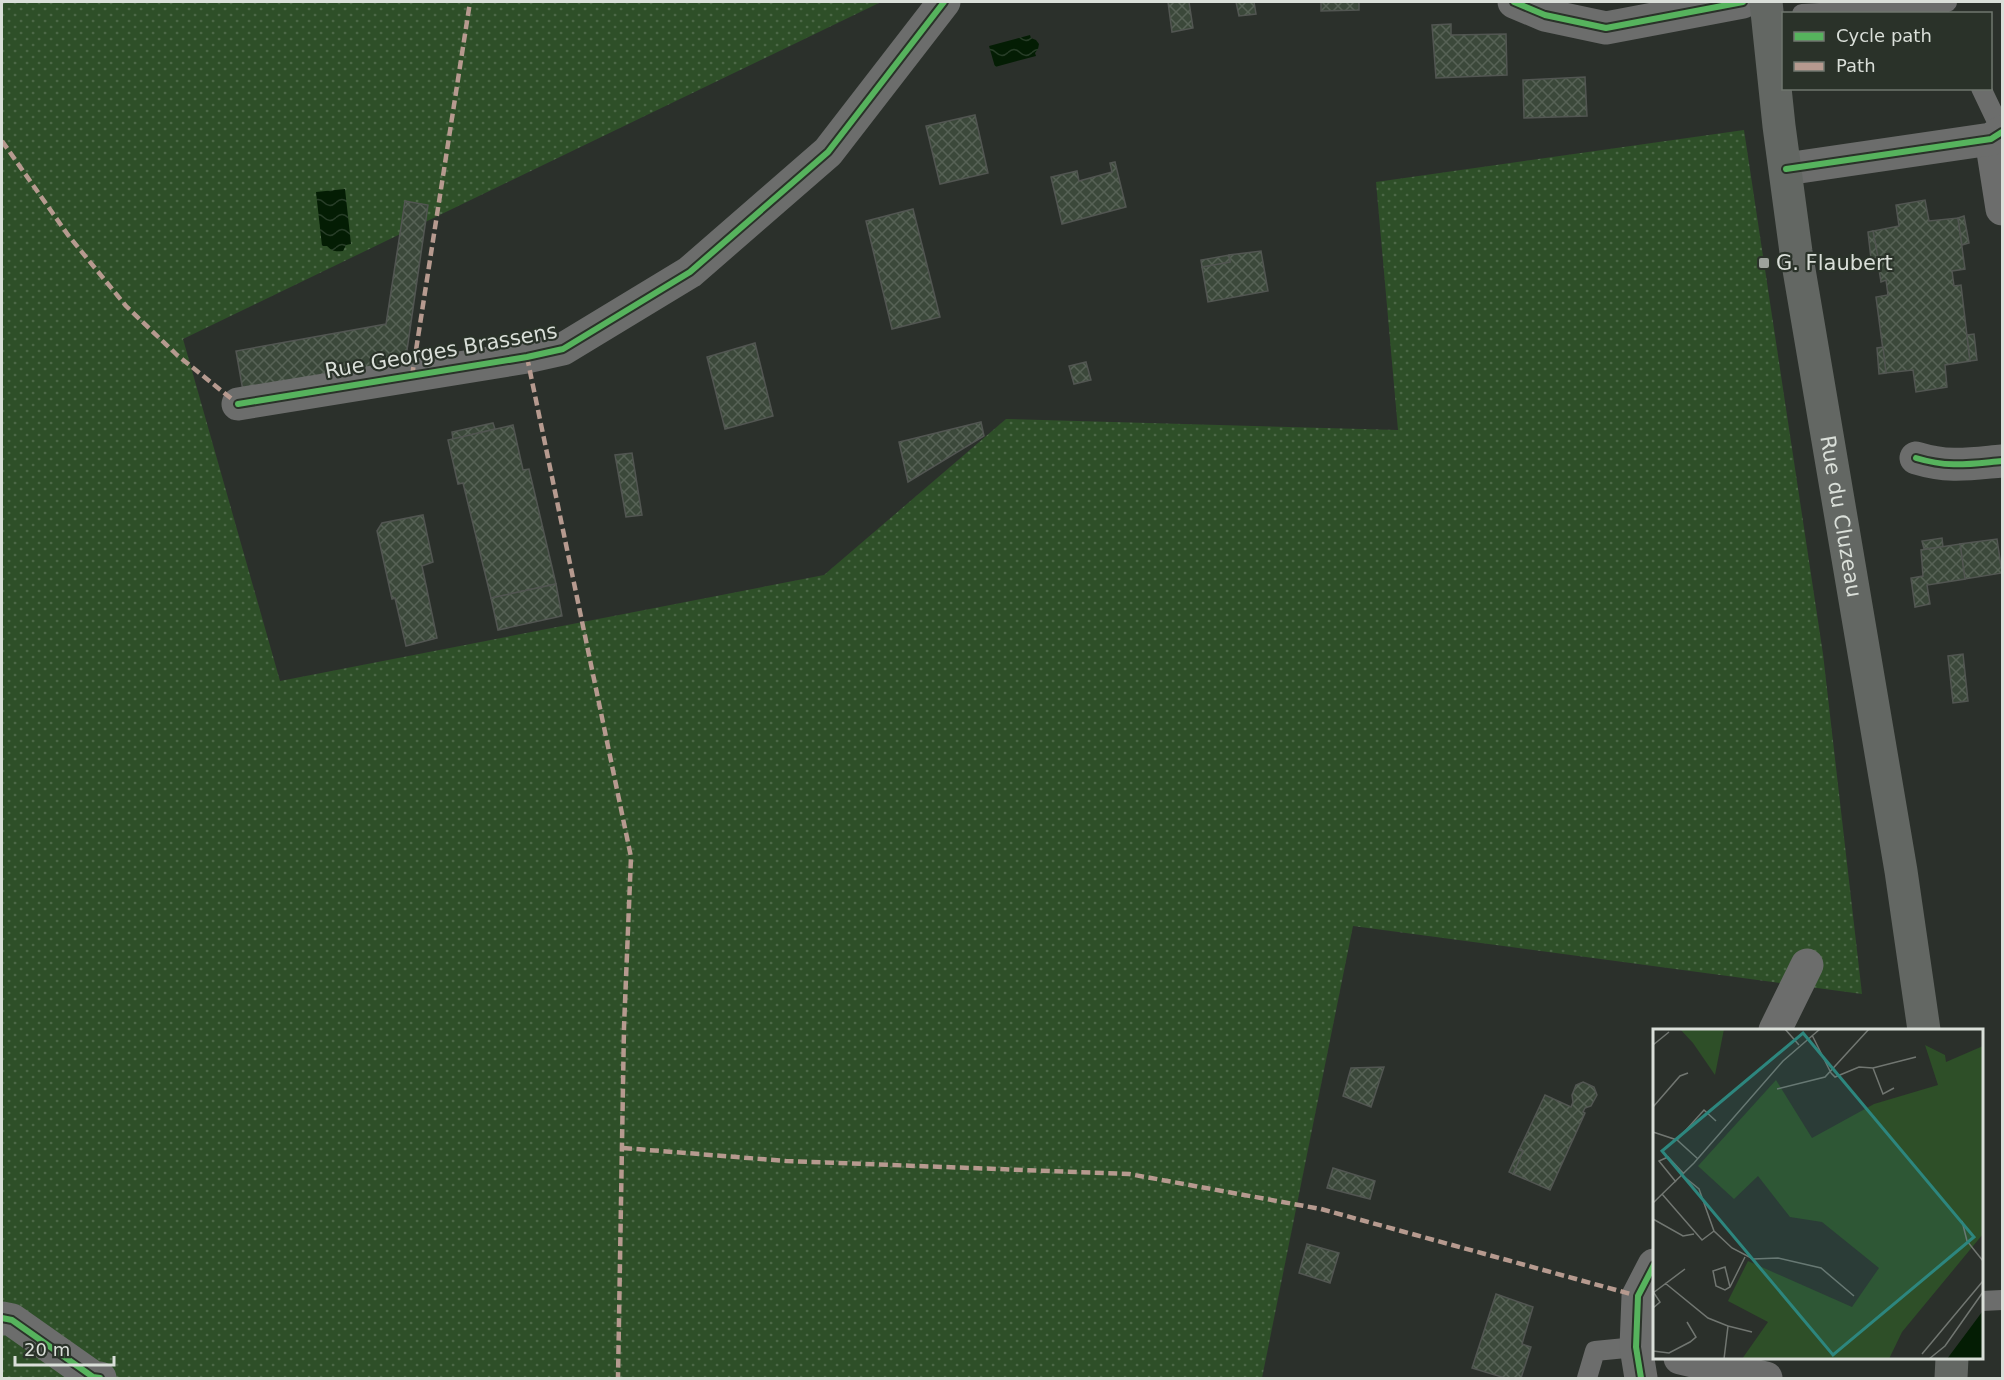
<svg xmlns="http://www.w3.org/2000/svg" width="2004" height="1380" viewBox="0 0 2004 1380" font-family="'DejaVu Sans',sans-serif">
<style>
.grass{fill:url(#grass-dots)}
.water{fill:url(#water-waves)}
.building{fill:url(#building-cross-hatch);stroke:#525652;stroke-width:1.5}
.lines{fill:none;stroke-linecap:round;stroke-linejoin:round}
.lane{stroke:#6c6d6c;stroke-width:20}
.street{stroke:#6c6d6c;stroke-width:33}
.secondary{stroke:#636763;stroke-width:33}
.quiet{stroke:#b69a8f;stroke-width:4.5;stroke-dasharray:9 4.5;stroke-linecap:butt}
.cycleway-casing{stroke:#2a3229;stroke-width:10}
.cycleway{stroke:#56b35d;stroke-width:6}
.poi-dot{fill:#9da29c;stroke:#2a3229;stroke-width:2}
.labels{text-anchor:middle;stroke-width:4.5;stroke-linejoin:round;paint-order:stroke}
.poi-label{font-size:21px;fill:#dadfd9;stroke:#2a3229;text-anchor:start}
.street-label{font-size:21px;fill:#dadfd9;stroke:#2a3229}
.inset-road{fill:none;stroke:#717671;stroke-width:1.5}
.view{fill:#2d867e;fill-opacity:0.15;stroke:#2d867e;stroke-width:3}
.inset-edge{fill:none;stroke:#dadfd9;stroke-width:3}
</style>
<defs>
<pattern id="grass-dots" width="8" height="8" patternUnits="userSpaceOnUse" patternTransform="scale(1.5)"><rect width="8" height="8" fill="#2e4f28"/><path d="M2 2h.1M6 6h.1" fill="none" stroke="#4c6847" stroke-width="1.8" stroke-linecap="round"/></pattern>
<pattern id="water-waves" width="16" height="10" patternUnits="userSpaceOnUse" patternTransform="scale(1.5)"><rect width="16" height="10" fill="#041d04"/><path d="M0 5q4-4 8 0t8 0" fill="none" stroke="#283d28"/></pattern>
<pattern id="building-cross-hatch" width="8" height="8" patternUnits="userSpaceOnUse" patternTransform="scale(1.5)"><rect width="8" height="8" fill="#3b483a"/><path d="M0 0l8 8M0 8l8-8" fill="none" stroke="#576256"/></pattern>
</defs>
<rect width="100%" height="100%" fill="#2b302b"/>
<polygon class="grass" points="2,2 881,2 183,339 280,681 824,575 1006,419 1398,430 1376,182 1744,130 1823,654 1862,994 1353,926 1262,1378 2,1378"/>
<g class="water">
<polygon points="1030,35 1031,38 1036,40 1039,44 1038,49 1035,53 1036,56 995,67 989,46"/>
<path d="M345 189 351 244 346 245 343 251C335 252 332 251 327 246H322L316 192Z"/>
</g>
<g class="building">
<polygon points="1168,2 1189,2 1193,28 1172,32"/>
<polygon points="1236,2 1254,2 1256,14 1239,16"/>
<polygon points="1321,2 1359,2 1359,10 1321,11"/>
<polygon points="1451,24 1451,35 1506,34 1507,75 1436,78 1432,25"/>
<polygon points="1585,77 1587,116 1524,118 1523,80"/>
<polygon points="975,115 988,173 940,184 926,126"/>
<polygon points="1115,162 1126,207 1062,224 1051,177 1077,171 1079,181 1112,172 1110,163"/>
<polygon points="1925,200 1929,221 1958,218 1965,269 1952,271 1954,286 1961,285 1970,361 1945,365 1947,387 1916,392 1913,370 1886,373 1876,297 1888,295 1886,280 1881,282 1873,231 1899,226 1896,205"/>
<polygon points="405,201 428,205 405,364 243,391 236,351 386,324"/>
<polygon points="913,209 940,317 892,329 866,221"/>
<polygon points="1964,216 1969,243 1962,245 1958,218"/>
<polygon points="1873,231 1878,257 1871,259 1868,232"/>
<polygon points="1261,251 1268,291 1208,302 1202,267 1230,262 1229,255"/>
<polygon points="1229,255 1230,262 1202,267 1201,260"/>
<polygon points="1974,334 1977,360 1970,361 1967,335"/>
<polygon points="755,343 773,416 725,429 707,357"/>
<polygon points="1883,347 1886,373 1879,374 1877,348"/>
<polygon points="1086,362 1091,380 1074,384 1069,366"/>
<polygon points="981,422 984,436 908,482 899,442"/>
<polygon points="493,423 495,429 453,439 452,432"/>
<polygon points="513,425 523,470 529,469 556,584 491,598 463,483 458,484 448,440"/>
<polygon points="632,453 642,515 626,517 615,455"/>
<polygon points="423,515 433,562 422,566 437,638 406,646 395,598 392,599 377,531 382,523"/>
<polygon points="1942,538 1943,547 1924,549 1922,541"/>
<polygon points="1997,539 2002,573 1965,579 1960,544"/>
<polygon points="1960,544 1965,579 1927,585 1930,604 1915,607 1911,578 1923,576 1921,550"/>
<polygon points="556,584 562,616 498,630 491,598"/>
<polygon points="1963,654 1968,701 1953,703 1948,656"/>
<polygon points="1384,1067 1371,1107 1343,1096 1351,1068"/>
<polygon points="1583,1082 1594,1087 1597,1095 1591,1106 1585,1108 1583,1112 1585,1113 1550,1190 1513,1174 1523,1151 1519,1150 1545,1095 1571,1107 1573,1102 1572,1095 1576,1085"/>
<polygon points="1519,1150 1523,1151 1513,1174 1509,1172"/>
<polygon points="1333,1168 1375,1181 1370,1199 1327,1188"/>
<polygon points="1307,1244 1339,1253 1330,1283 1299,1273"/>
<polygon points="1496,1294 1533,1307 1522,1344 1531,1347 1521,1378 1505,1378 1472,1368"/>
</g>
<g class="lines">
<g class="lane">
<polyline points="1802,14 1928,7 1947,2"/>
<polyline points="1981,88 2002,132"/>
<polyline points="1982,1301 2002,1300"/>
<polyline points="1587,1378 1595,1351 1636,1347"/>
</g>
<g class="street">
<polyline points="1514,2 1545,15 1606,28 1743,2"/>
<polyline points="1991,139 2002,209"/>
<polyline points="1786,169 1991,139 2002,132"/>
<polyline points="238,404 527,357 563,349 690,272 828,152 944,2"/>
<path d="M1916 458C1949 468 1969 464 2002 461"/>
<polyline points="1775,1030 1807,965"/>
<polyline points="2,1318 12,1320 93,1377 100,1378"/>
<polyline points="1680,1358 1766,1378"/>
<polyline points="1641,1378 1636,1347 1638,1296 1654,1265"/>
</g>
<g class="secondary">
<path id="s1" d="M1766 2 1779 126 1796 252 1901 871 1924 1030"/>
<polyline points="1951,1378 1952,1358"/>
</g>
<g class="quiet">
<polyline points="2,141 68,235 126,306 177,355 238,404"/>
<polyline points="527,357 631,857 624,1027 618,1378"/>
<polyline points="412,376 470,2"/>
<polyline points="623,1148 786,1161 1129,1174 1321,1209 1638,1296"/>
</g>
<g class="cycleway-casing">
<g id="cycleway">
<polyline points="1514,2 1545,15 1606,28 1743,2"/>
<polyline points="1786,169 1991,139 2002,132"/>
<polyline points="238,404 527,357 563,349 690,272 828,152 944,2"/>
<path d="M1916 458C1949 468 1969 464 2002 461"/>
<polyline points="2,1318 12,1320 93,1377 100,1378"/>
<polyline points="1641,1378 1636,1347 1638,1296 1654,1265"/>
</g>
</g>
<use href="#cycleway" class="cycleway"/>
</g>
<rect class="poi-dot" x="1758" y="257" width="12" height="12" rx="3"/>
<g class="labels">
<g class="poi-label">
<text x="1776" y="270">G. Flaubert</text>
</g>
<g class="street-label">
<text transform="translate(441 351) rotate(-10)" y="7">Rue Georges Brassens</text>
<text dy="7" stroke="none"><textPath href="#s1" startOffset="520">Rue du Cluzeau</textPath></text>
</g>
</g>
<g transform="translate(1653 1029)">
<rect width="330" height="330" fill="#2b302b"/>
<path d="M272 16 292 26 293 33 330 17V205L249 303 236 330H89L115 293 75 272 95 232 199 278 226 239 169 193 137 188 105 147 81 170 45 137 123 51 159 109 221 75 285 56Z" fill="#2e4f28"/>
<path d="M27 0H71L62 46 40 14Z" fill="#2e4f28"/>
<path d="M330 278V330H294L329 283Z" fill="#041d04"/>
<path class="inset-road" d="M132 0 146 16M159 6 178 44M0 16 16 3M220 39 230 65 241 59M178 44 182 48 206 38 220 39 263 28M124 60 172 48 216 0M0 78 27 47 35 44M0 103 24 111 45 130M24 111 51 81 63 92M29 146 46 160 61 202 79 219 100 230 125 229 168 239 201 267M23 153 6 132 15 128 31 145M9 165 49 211 61 202M0 174 41 134 130 32 167 0M0 190 30 207 41 205M309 192 314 212 330 232M12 254 55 289 75 297 71 330M77 258 72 238 60 242 63 257 72 261 77 258 92 228M0 264 32 240M0 279 7 273 1 264M75 297 99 303M0 322 16 324 37 313 43 308 34 293M269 325 330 252M276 330 292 317 330 263"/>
<path class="view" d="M150 4 321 208 180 326 9 122Z"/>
<rect width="330" height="330" class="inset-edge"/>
</g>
<rect width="2004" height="1380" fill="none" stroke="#dadfd9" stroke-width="6"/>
<rect x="1782" y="12" width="210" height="78" fill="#2a3229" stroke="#70776f" stroke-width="1.5"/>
<rect x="1794" y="32" width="30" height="9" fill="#56b35d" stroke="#70776f" stroke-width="1.5"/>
<text x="1836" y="42" font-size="18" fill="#dadfd9">Cycle path</text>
<rect x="1794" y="62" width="30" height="9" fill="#b69a8f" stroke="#70776f" stroke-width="1.5"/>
<text x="1836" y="72" font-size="18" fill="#dadfd9">Path</text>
<path d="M15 1356v9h99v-9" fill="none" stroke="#dadfd9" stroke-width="3"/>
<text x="24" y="1356" font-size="18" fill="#dadfd9" stroke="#2a3229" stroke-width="4.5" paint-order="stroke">20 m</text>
</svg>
